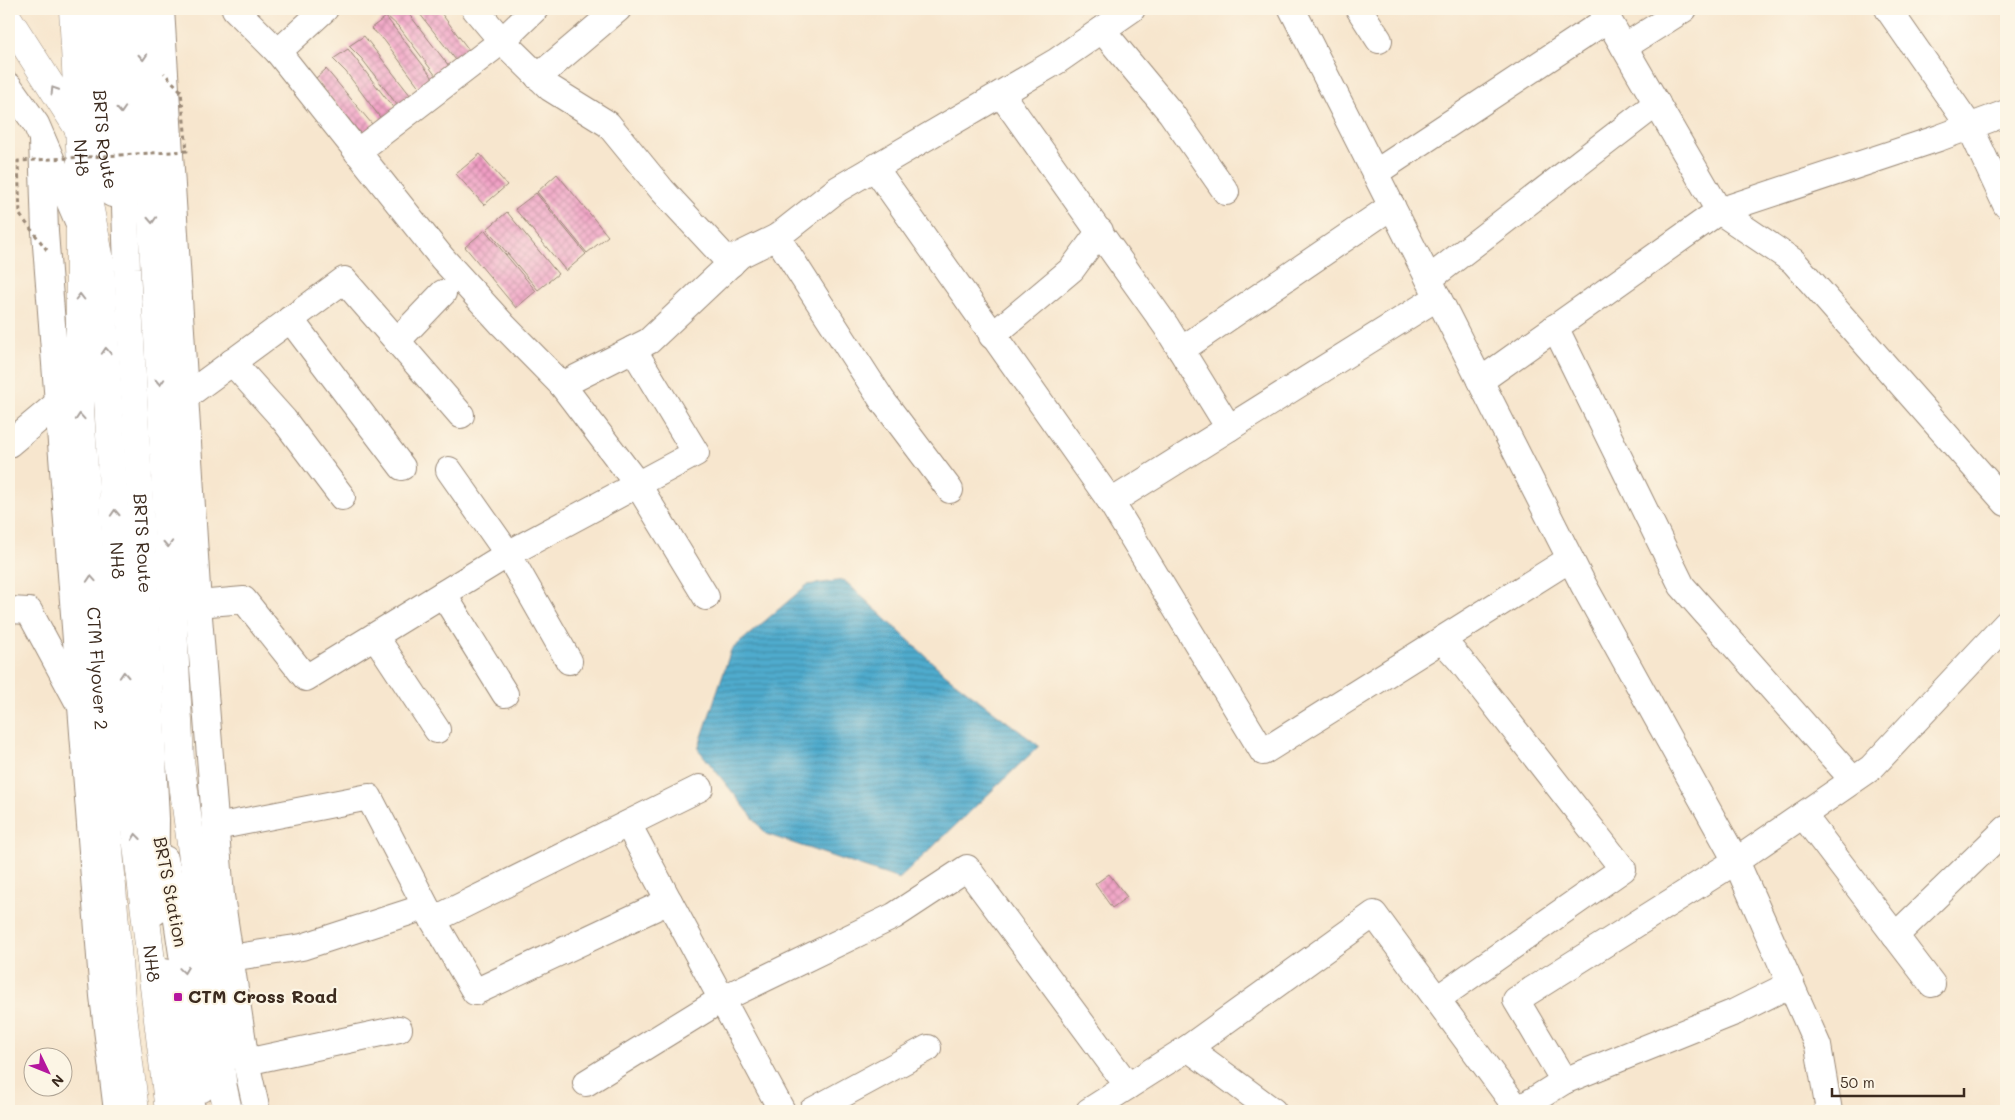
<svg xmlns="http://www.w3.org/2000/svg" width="2015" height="1120" viewBox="0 0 2015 1120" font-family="Mali,sans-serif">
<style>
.water{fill:url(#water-rules);stroke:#456a76}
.building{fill:url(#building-cross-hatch)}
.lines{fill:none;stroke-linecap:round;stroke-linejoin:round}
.minor-casing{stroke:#998876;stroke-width:28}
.major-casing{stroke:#998876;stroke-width:29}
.highway-casing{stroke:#998876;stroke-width:29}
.minor{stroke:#fff;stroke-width:26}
.major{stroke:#fff;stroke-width:28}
.highway{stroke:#fff;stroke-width:28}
.path-bridge{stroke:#998876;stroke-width:3;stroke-dasharray:4 4;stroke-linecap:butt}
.oneway{stroke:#a79f9a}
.poi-dot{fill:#b5179e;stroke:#fcf5e5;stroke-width:2}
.labels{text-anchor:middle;stroke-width:4.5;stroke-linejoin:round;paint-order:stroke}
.street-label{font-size:18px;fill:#3b2a1e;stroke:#fcf5e5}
.poi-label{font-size:18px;font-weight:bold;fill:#3b2a1e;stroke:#fcf5e5;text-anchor:start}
</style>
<defs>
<pattern id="water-rules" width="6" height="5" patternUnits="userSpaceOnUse" patternTransform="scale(1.25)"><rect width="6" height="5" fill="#4fabcd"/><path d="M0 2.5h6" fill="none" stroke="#438ba6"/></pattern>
<pattern id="building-cross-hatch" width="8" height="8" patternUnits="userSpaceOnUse" patternTransform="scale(1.25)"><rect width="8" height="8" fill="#f09ec4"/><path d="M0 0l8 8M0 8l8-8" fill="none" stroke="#c4819f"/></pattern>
</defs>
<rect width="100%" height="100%" fill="#fcf5e5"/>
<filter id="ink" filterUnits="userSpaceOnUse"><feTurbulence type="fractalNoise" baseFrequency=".02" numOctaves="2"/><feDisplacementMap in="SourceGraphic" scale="10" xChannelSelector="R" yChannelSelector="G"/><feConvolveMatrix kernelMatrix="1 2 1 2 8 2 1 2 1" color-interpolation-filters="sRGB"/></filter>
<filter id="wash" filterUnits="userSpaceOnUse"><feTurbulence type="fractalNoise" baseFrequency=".0096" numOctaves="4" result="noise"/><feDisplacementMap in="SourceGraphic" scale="20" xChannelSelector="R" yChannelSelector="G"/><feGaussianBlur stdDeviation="1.12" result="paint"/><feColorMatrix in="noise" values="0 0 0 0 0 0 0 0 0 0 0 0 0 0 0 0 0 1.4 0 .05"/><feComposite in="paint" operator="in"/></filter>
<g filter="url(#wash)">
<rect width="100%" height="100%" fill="#f7e6ce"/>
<polygon class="water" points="844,580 946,675 1039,746 899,879 766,834 698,749 731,650 807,585"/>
<g id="blocks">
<g class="building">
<polygon points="397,9 405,9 452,70 439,80 400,28 387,16"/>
<polygon points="416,9 438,9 472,54 459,64"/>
<polygon points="386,17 436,82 423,92 384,40 371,28"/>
<polygon points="364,36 414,100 401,110 362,59 349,46"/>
<polygon points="348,49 398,114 385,124 346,72 333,59"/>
<polygon points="326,69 377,130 366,140 315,79"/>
<polygon points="480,154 507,185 484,205 456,174"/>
<polygon points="557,174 608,236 587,253 537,192"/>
<polygon points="536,193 586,254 566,271 515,209"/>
<polygon points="507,212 558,274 538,290 487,229"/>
<polygon points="485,230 536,291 516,308 465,247"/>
<polygon points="1109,874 1127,897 1112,908 1095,884"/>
</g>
</g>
</g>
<g filter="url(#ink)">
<use href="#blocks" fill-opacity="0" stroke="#998876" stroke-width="1"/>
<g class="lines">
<g class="minor-casing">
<g id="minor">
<path id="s1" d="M94 9 103 148 112 194"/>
<path id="s2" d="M116 9 123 146 127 268 145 591 156 819 155 912"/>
<polyline points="161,9 198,604 221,896 246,1062 257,1111"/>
<polyline points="235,9 278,52 442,258 503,325 562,385 649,341 740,255 777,237 838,189 1057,61 1132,9"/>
<polyline points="475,9 502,41 550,88 608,124 662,190 731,264"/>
<polyline points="1292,9 1583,584 1736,861 1818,1046 1829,1111"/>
<polyline points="1359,9 1379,40"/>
<polyline points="1602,9 1719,211 1793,261 2006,503"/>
<polyline points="1888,9 1970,127 2006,205"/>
<polyline points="1102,30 1171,113 1226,192"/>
<polyline points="1624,47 1684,9"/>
<polyline points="278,52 325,9"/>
<polyline points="538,77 618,9"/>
<polyline points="9,86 36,124 80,226"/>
<polyline points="1001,94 1166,326 1229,428"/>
<polyline points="42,139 45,232 103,996 117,1111"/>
<polyline points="357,152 502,41 535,9"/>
<polyline points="875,168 1111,502 1438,297"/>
<polyline points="1375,173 1608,19"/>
<polyline points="777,237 882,400 950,490"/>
<polyline points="1429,279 1657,103"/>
<polyline points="290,319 402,467"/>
<polyline points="1555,327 1682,586 1853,780"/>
<polyline points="992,336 1072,269 1100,231"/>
<polyline points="397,341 461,415"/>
<polyline points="1181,350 1392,206"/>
<polyline points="232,362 284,420 342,497"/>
<polyline points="1480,381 1719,211 1939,138 2006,113"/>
<polyline points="562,385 638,485 706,597"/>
<polyline points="185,397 344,280 397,341 443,293"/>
<polyline points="9,444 58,403"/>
<polyline points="449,470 508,554 569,661"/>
<polyline points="1111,502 1263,752 1570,559"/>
<polyline points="443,594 505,694"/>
<polyline points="198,604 244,600 306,678 508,554 696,453 633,349"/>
<polyline points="9,610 29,611 77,700"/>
<polyline points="375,636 437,730"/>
<polyline points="1803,815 1932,984"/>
<polyline points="628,824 669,901"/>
<polyline points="216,827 369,797 433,920 700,788"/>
<polyline points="165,859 174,900 202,1089"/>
<polyline points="433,920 475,992 669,901 782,1111"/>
<polyline points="1895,936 2006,829"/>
<polyline points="230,958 302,947 425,907"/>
<polyline points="165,972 181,1074 193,1111"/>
<polyline points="1437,999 1623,869 1460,660 1442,640"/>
<polyline points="1188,1048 1374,914 1519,1111"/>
<polyline points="246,1062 399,1029"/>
<polyline points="1564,1081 1735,1012 1791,984"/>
<polyline points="586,1083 722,999 894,916 967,868 1128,1086"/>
<polyline points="1518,1110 1564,1081 1516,1000 1736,861 1871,768 2006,624"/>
<polyline points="812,1111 928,1048"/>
<polyline points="1089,1111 1188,1048 1273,1111"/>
</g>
</g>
<g class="major-casing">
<g id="major">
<path id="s3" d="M73 9 81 165 100 260 130 787 169 1111"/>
<polyline points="141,9 180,760 223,1088 228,1111"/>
<path id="s4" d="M80 218V409L108 837 121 999 135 1111"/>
</g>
</g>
<g class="highway-casing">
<polyline id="highway" points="9,20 80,131"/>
</g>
<use href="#minor" class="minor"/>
<use href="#major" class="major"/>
<use href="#highway" class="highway"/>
<polyline class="path-bridge" points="47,250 20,215 18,161 187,151 181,91 164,73"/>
</g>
<defs><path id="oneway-chevron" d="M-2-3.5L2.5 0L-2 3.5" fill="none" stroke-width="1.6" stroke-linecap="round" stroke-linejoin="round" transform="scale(1.25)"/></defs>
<g class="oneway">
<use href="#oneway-chevron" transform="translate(143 57) rotate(87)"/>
<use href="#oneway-chevron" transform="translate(54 90) rotate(-122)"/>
<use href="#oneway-chevron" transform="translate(121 110) rotate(87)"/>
<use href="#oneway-chevron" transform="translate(152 220) rotate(87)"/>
<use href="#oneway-chevron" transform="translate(80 297) rotate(-90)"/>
<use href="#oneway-chevron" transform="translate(106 351) rotate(-93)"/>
<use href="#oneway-chevron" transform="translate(160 382) rotate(87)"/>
<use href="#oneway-chevron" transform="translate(80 417) rotate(-94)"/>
<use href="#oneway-chevron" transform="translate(115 513) rotate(-93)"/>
<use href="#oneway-chevron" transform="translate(168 544) rotate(87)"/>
<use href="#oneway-chevron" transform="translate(91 579) rotate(-94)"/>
<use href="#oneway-chevron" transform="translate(124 675) rotate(-93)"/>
<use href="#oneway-chevron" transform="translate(136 837) rotate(-97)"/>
<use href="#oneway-chevron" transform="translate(184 970) rotate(82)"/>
</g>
</g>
<rect class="poi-dot" x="173" y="992" width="10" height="10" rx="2.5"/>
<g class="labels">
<g class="street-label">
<text dy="6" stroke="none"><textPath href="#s1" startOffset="131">BRTS Route</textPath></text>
<text dy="6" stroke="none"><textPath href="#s3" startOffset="149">NH8</textPath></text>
<text dy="6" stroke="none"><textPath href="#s2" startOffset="535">BRTS Route</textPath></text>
<text dy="6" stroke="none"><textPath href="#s3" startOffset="554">NH8</textPath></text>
<text dy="6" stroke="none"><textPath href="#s4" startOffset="451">CTM Flyover 2</textPath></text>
<text transform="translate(170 892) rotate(79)" y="6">BRTS Station</text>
<text dy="6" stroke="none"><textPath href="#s3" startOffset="959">NH8</textPath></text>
</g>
<g class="poi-label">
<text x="188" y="1003">CTM Cross Road</text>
</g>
</g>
<rect width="2015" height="1120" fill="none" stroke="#fcf5e5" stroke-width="30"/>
<g transform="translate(48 1072) rotate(133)"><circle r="24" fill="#fcf5e5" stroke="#afa495"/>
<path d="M0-4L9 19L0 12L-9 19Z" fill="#b5179e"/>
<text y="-8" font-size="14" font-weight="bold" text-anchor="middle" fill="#3b2a1e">N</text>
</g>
<path d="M1832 1088v8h132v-8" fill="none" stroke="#3b2a1e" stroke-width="2.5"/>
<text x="1840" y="1088" font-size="15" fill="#3b2a1e" stroke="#fcf5e5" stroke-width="4" paint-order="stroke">50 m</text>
</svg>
